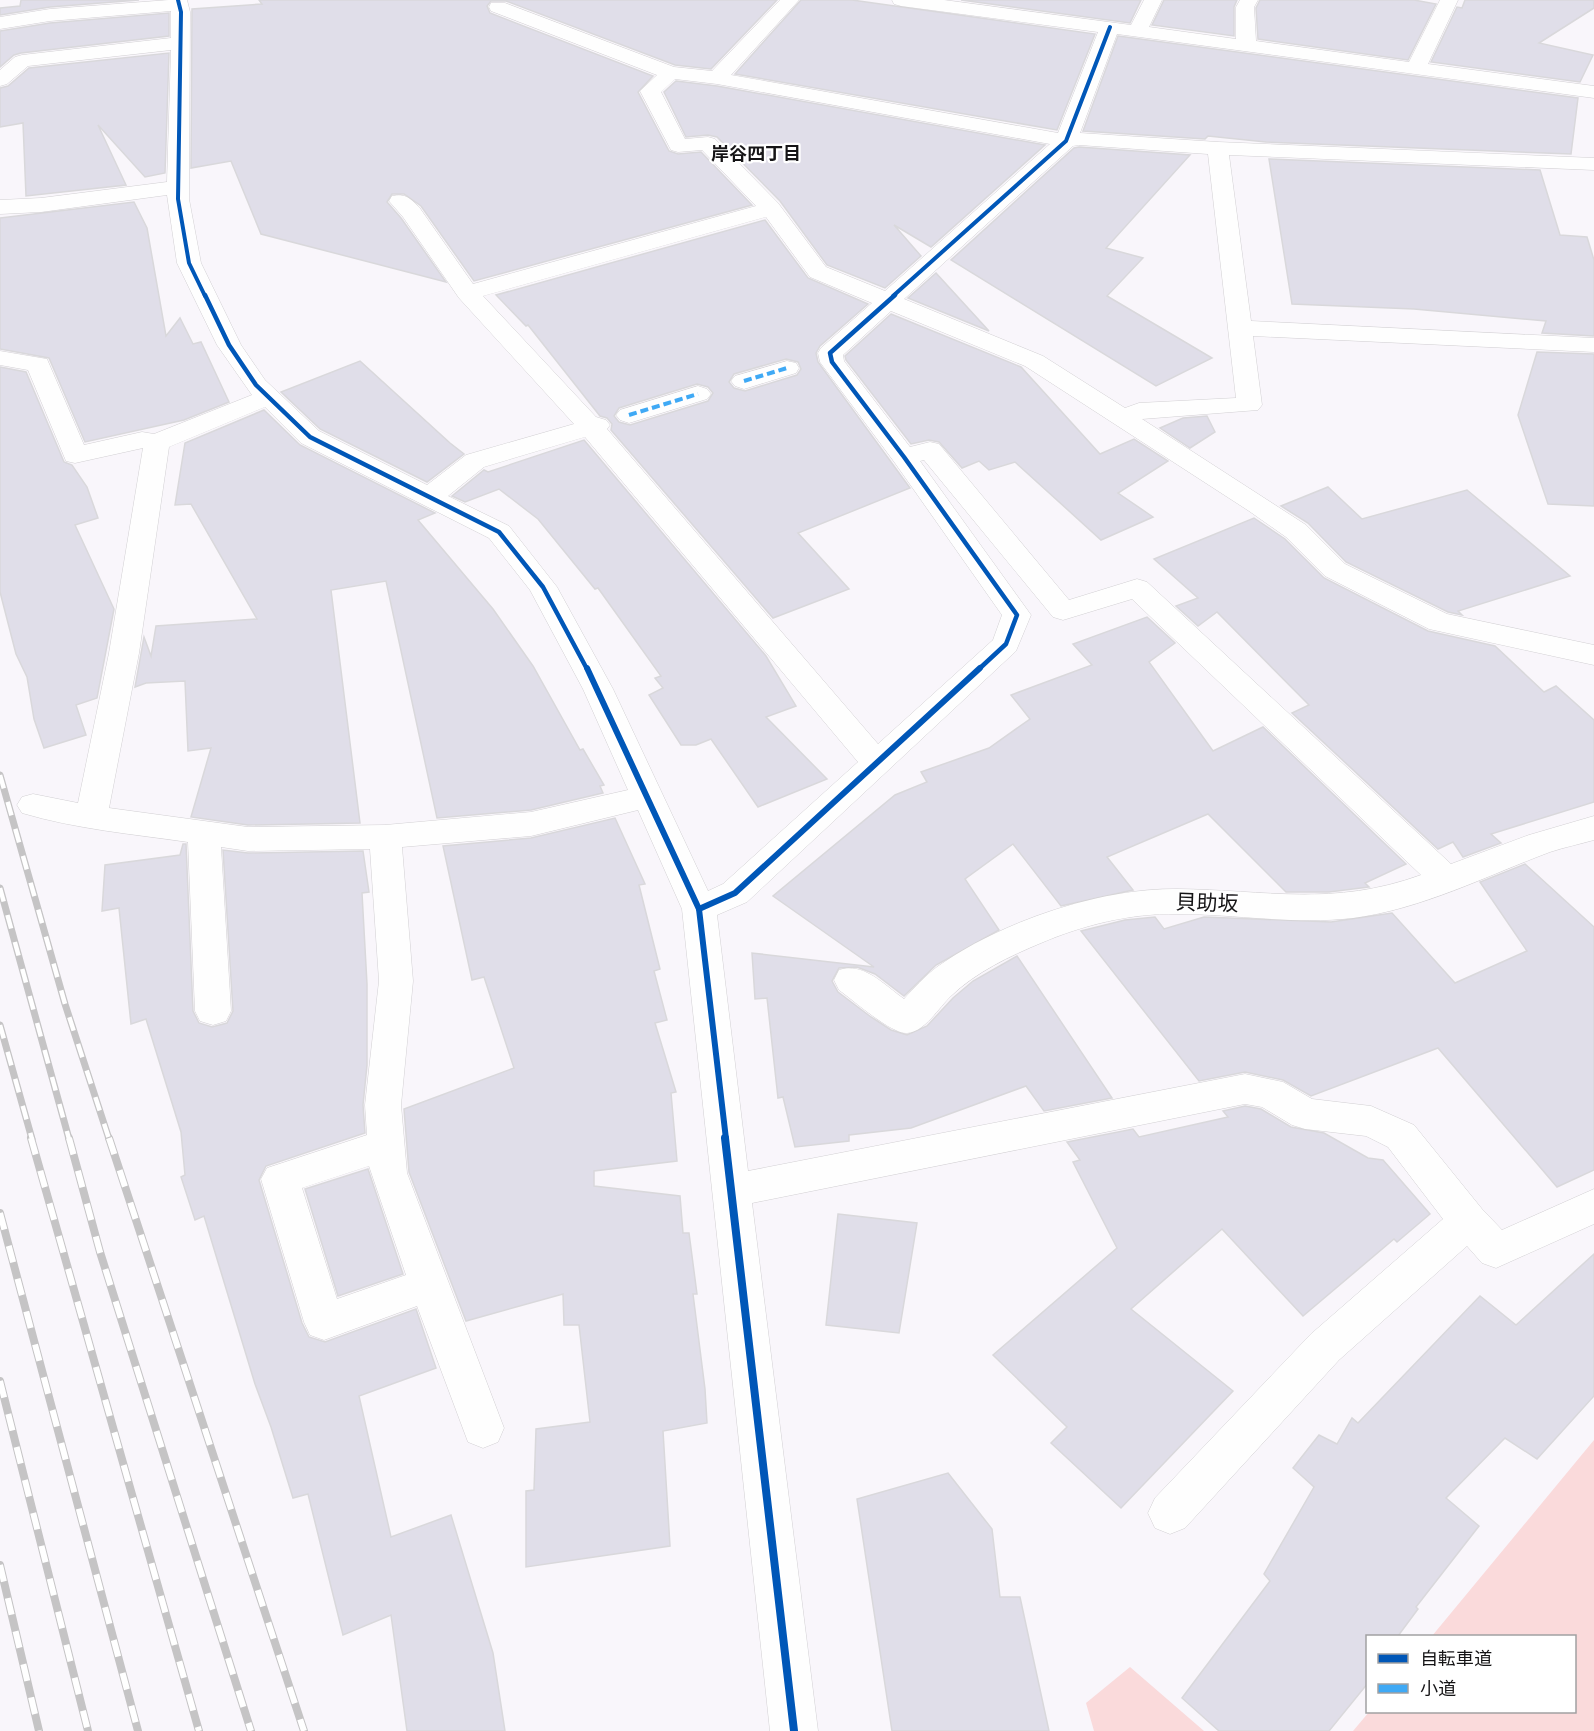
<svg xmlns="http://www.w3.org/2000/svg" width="1594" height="1731" viewBox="0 0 1594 1731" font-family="Manrope,'Noto Sans JP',sans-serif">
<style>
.green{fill:#fadadb}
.building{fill:#e0dee9;stroke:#d9d8db;stroke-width:1.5;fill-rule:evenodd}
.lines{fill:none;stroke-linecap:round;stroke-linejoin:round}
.minor-casing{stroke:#d2d0d3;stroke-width:1}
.minor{fill:#fefefe;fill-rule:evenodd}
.rail-far1-casing{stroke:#c5c4c5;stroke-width:7}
.rail-casing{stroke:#c5c4c5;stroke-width:8}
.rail-far1{stroke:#fff;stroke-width:4.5;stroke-dasharray:14;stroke-linecap:butt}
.rail{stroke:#fff;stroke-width:6;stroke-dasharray:17;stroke-linecap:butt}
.quiet{stroke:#3fa9f5;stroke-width:4;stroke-dasharray:8 4;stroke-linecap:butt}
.cycleway-far3-casing{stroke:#fff;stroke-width:6}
.cycleway-far2-casing{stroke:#fff;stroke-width:8}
.cycleway-far1-casing{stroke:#fff;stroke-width:10}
.cycleway-casing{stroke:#fff;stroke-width:11}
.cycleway-far3{stroke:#0057b8;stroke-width:4}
.cycleway-far2{stroke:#0057b8;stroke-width:4.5}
.cycleway-far1{stroke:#0057b8;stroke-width:6}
.cycleway{stroke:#0057b8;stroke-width:8}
.labels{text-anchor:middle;stroke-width:4.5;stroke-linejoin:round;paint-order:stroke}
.far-neighbourhood-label{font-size:18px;font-weight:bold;fill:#151416;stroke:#fff}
.street-label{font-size:21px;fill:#151416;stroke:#fff}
</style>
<rect width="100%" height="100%" fill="#f9f6fb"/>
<g class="green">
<polygon points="1594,1440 1594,1731 1353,1731 1369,1712 1574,1712 1574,1636 1432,1636"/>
<polygon points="1130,1667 1204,1731 1094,1731 1086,1703"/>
</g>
<g class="building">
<polygon points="21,0 139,0 50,7 0,15 0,8 20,6"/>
<polygon points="259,0 777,0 711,69 675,65 506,1 491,1 487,6 490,13 653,76 638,92 669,151 678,154 701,152 752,205 474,281 421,206 404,194 392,194 387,202 401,218 446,282 261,234 231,161 191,168 192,9 262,4"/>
<polygon points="801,0 852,0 1095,34 1057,130 735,74"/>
<polygon points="961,0 1141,0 1130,23"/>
<polygon points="1164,0 1237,0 1234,7 1234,36 1152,25"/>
<polygon points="1260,0 1414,0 1436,4 1408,60 1258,39 1256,8"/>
<polygon points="1465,0 1594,0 1594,8 1539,43 1593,55 1580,82 1431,62 1457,7 1462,8"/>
<polygon points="169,13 169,36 21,53 14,55 0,67 0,31 50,23"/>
<polygon points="1118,36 1578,98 1571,154 1266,142 1208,136 1205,139 1083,131"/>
<polygon points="169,53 165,173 145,177 98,125 126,185 26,196 23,123 0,127 0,88 8,86 29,68"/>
<polygon points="676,81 717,86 1045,145 931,247 894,225 921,256 885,288 827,265 780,201 717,137 708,135 686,137 664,92"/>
<polygon points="1079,147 1190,155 1106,248 1143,258 1107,296 1212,358 1156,386 951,260 1074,148"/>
<polygon points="1269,159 1540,170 1560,235 1587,237 1594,260 1594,336 1542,333 1546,321 1414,309 1292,304"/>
<polygon points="134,202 147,228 166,336 180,318 193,344 201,342 229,402 184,420 85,442 49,358 0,349 0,218"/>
<path d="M765 220 808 278 868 304 820 346 816 353 818 362 910 488 798 533 849 589 773 618 611 430 612 424 607 418 600 416 528 325 526 326 496 295ZM786 359 798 362 801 369 797 375 745 391 734 388 729 382 734 374ZM697 384 708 387 713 393 708 401 630 425 619 422 614 416 619 408Z"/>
<polygon points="936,273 989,331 908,298"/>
<polygon points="891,314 1021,367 1100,454 1134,439 1168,461 1118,493 1153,517 1101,540 1015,462 989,470 979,461 962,468 939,442 929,440 911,444 846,360 845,356"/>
<polygon points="1537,352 1594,354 1594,506 1548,504 1518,415"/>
<polygon points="360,361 450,443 464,454 427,482 320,429 281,392"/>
<polygon points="0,367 26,372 64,462 72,465 87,487 98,518 75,525 114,609 97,698 76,705 86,735 44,748 34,719 27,677 16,654 0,592"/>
<polygon points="264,410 300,445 435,513 418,520 493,609 533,666 580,750 583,749 604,785 600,786 603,793 531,810 437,818 386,581 331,590 360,823 248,825 191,817 211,748 188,751 185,681 146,683 135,687 144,637 151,656 156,626 257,619 191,504 175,505 185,443"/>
<polygon points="1207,416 1215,432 1190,448 1160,428 1183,418"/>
<polygon points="584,440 766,656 796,706 766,717 827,779 758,807 711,739 696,745 681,745 649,695 663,688 655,678 661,676 598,588 595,589 538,519 499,489 465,502 452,496 484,470 488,472"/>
<polygon points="1328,487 1362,519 1467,490 1570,576 1458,611 1462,615 1448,612 1346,562 1308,523 1281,506"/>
<polygon points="1254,518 1285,539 1324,578 1428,631 1495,646 1544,692 1556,686 1594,720 1594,802 1491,834 1501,843 1463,857 1453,842 1438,849 1292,713 1309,705 1217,612 1198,626 1176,606 1198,598 1154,559"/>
<polygon points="1147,617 1175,643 1149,662 1213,751 1263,727 1406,864 1365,883 1369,887 1329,892 1286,892 1208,814 1107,857 1133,890 1061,906 1013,844 965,879 999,930 936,965 904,996 875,974 857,967 839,968 832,981 838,992 871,1017 891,1030 907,1035 927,1026 953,998 973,981 1017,956 1112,1098 1044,1111 1026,1086 911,1128 849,1135 849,1141 795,1147 783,1097 778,1098 767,998 755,999 752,953 874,967 773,896 895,795 927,782 921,772 989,748 1030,719 1011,695 1092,665 1073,644"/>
<polygon points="615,818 645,884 639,885 660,969 654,971 667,1020 655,1023 676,1092 671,1093 677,1161 594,1171 594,1186 680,1196 683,1233 689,1233 697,1294 693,1294 705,1389 707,1423 663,1431 670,1546 526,1567 526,1491 534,1490 536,1429 590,1422 579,1325 564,1325 563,1294 466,1321 409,1172 404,1109 514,1068 484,977 472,980 443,846 531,838"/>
<polygon points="183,844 186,844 193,1011 199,1023 212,1027 227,1023 233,1011 223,850 248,853 363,851 369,892 362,893 367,984 367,1065 363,1105 365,1133 266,1166 259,1180 302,1323 309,1337 325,1342 416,1309 436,1368 359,1396 391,1537 451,1515 493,1653 505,1731 407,1731 391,1615 343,1635 308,1494 293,1498 271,1427 255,1384 204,1216 195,1220 181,1177 185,1175 181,1132 146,1019 131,1024 119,908 102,911 105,865 180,855"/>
<polygon points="1525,864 1594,927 1594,1170 1557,1187 1438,1048 1311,1096 1283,1080 1245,1072 1199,1081 1081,931 1125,920 1155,917 1164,929 1204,917 1331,922 1392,913 1455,983 1527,951 1480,882"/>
<polygon points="1245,1106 1261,1109 1291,1127 1324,1133 1368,1158 1383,1160 1430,1214 1397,1242 1394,1239 1303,1316 1222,1229 1131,1309 1233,1391 1121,1508 1051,1443 1067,1427 993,1355 1117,1248 1073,1162 1080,1160 1067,1142 1133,1129 1139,1137 1228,1117 1223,1111"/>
<polygon points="368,1169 403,1274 338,1296 305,1189"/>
<polygon points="838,1214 917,1223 899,1333 826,1325"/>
<polygon points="1594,1254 1594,1396 1537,1459 1505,1438 1446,1498 1479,1526 1416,1607 1418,1609 1398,1636 1368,1636 1368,1683 1329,1731 1219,1731 1182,1698 1270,1581 1264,1574 1314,1487 1293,1468 1319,1435 1337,1444 1352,1418 1358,1423 1480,1296 1516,1325"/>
<polygon points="948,1473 992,1529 1000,1597 1020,1597 1049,1731 892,1731 857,1499"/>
</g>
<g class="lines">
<g class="minor-casing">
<g id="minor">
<path d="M169 0H187L190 12 189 199 201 263 241 345 265 380 319 431 427 485 466 455 574 424 459 298 403 217 389 201 392 196C405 193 410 198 419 207L473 284 756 206 702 150 678 152 671 150 640 91 657 75 491 11 489 7 491 3H505L674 67 712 71 780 0H799L731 75 1058 133 1098 32 901 6 894 4 892 0H944L1131 25 1144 0H1162L1149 27 1236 39V7L1240 0H1258L1254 7 1256 41 1409 62 1440 0H1458L1428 64 1594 86V98L1117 34 1080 133 1218 142 1594 158V170L1229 155 1251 321 1594 338V352L1253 336 1262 405 1258 410 1142 419 1306 525 1345 564 1447 614 1594 645V665L1429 629 1325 576 1286 537 1249 511 1025 366 891 311 843 355 844 361 910 447 930 442 939 444 1069 600 1137 579 1147 582 1451 864 1529 835 1594 816V840C1580 844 1565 847 1550 852 1486 876 1422 909 1353 918 1295 925 1236 914 1177 914 1131 913 1083 925 1041 943 1010 956 976 972 951 996 939 1007 925 1032 907 1033 891 1034 852 999 839 990L834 980 839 970C864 962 884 985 904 999 914 988 925 976 937 967 1000 922 1100 888 1177 889 1267 890 1333 907 1421 875L1132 599 1063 620 1053 617 924 460 920 461 1031 615 1016 651 747 902 717 915 748 1171 1245 1074 1283 1082 1312 1099 1371 1106 1414 1125 1482 1209 1502 1230 1594 1189V1224L1496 1268 1482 1263 1467 1246 1339 1360 1185 1528 1170 1534 1155 1528 1148 1513 1155 1498 1311 1334 1443 1219 1388 1147 1366 1136 1305 1129 1292 1125 1262 1107 1245 1104 752 1203 818 1731H770L682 909 638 810 531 836 402 847 413 981 401 1105 407 1173 504 1428 498 1442 483 1448 468 1442 417 1306 324 1340 310 1335 304 1322 261 1179 267 1168 367 1135 365 1105 379 981 370 849 248 851 221 847 231 1011 226 1021 213 1025 200 1021 195 1011 188 842C132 834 76 829 22 813L17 805 22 797 33 794 78 803 109 653 143 448 75 463 66 461 28 370 0 365V351L47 359 84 445 142 432 154 434 252 395 217 345 177 263 167 195 41 212 0 214V200L41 198 167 182 171 50 28 66 7 84 0 86V70L15 57 22 55 171 38V11L50 21 0 29V17L50 9ZM675 79 717 84 1050 144 885 291 826 267 778 203 715 139 708 137 685 139 661 92ZM1079 145 1208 154 1236 398 1139 403 1125 408 1043 356 904 299 1073 146ZM766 217 810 277 872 303 821 348 818 353 820 362 895 463 1002 615 993 640 878 744 607 429 610 425 606 420 596 417 483 296ZM265 407 301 443 489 538 530 590 583 689 628 790 531 812 385 825 248 827 109 808 139 653 169 447ZM585 437 858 762 723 884 708 891 613 689 557 587 509 526 448 496 484 467ZM369 1166 406 1275 337 1299 302 1188Z"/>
<polygon points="787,361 796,363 799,368 796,373 744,389 735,386 731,381 735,376"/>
<polygon points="698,386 707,389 711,394 707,399 629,423 620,420 616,415 620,410"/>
</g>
</g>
<use href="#minor" class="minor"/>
<g class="rail-far1-casing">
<g id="rail-far1">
<polyline points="0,775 65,1004 109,1139"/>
<polyline points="0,888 69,1139"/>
<polyline points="0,1025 32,1139"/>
</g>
</g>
<g class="rail-casing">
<g id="rail">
<polyline points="31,1138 199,1731"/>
<polyline points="69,1138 100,1252 251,1731"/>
<polyline points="109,1138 304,1731"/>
<polyline points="0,1213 138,1731"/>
<polyline points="0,1381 88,1731"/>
<polyline points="0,1565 39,1731"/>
</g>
</g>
<use href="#rail-far1" class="rail-far1"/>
<use href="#rail" class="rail"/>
<g class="quiet">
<polyline points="744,381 787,368"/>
<polyline points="629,415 698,394"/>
</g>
<g class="cycleway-far3-casing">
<g id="cycleway-far3">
<polyline points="178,0 181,12 178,199 189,263 205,296"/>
<polyline points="893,296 1066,141 1110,27"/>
</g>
</g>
<g class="cycleway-far2-casing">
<g id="cycleway-far2">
<polyline points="205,295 229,345 256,385 310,437 499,532 543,587 587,669"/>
<polyline points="895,295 830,353 832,362 904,457 1017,615 1006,644 979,669"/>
</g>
</g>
<g class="cycleway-far1-casing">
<g id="cycleway-far1">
<polyline points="587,668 699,909 726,1139"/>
<polyline points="699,909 735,893 980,668"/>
</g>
</g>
<g class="cycleway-casing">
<polyline id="cycleway" points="725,1138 794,1731"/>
</g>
<use href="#cycleway-far3" class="cycleway-far3"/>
<use href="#cycleway-far2" class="cycleway-far2"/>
<use href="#cycleway-far1" class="cycleway-far1"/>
<use href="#cycleway" class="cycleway"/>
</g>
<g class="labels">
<g class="far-neighbourhood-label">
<text x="756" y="160">岸谷四丁目</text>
</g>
<g class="street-label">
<text transform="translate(1207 903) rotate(2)" y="7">貝助坂</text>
</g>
</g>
<rect x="1366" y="1635" width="210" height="78" fill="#ffffff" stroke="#a1a1a2" stroke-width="1.5"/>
<rect x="1378" y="1654" width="30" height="9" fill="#0057b8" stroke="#a1a1a2" stroke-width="1.5"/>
<text x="1420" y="1665" font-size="18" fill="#151416">自転車道</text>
<rect x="1378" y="1684" width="30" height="9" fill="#3fa9f5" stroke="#a1a1a2" stroke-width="1.5"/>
<text x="1420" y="1695" font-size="18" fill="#151416">小道</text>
</svg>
